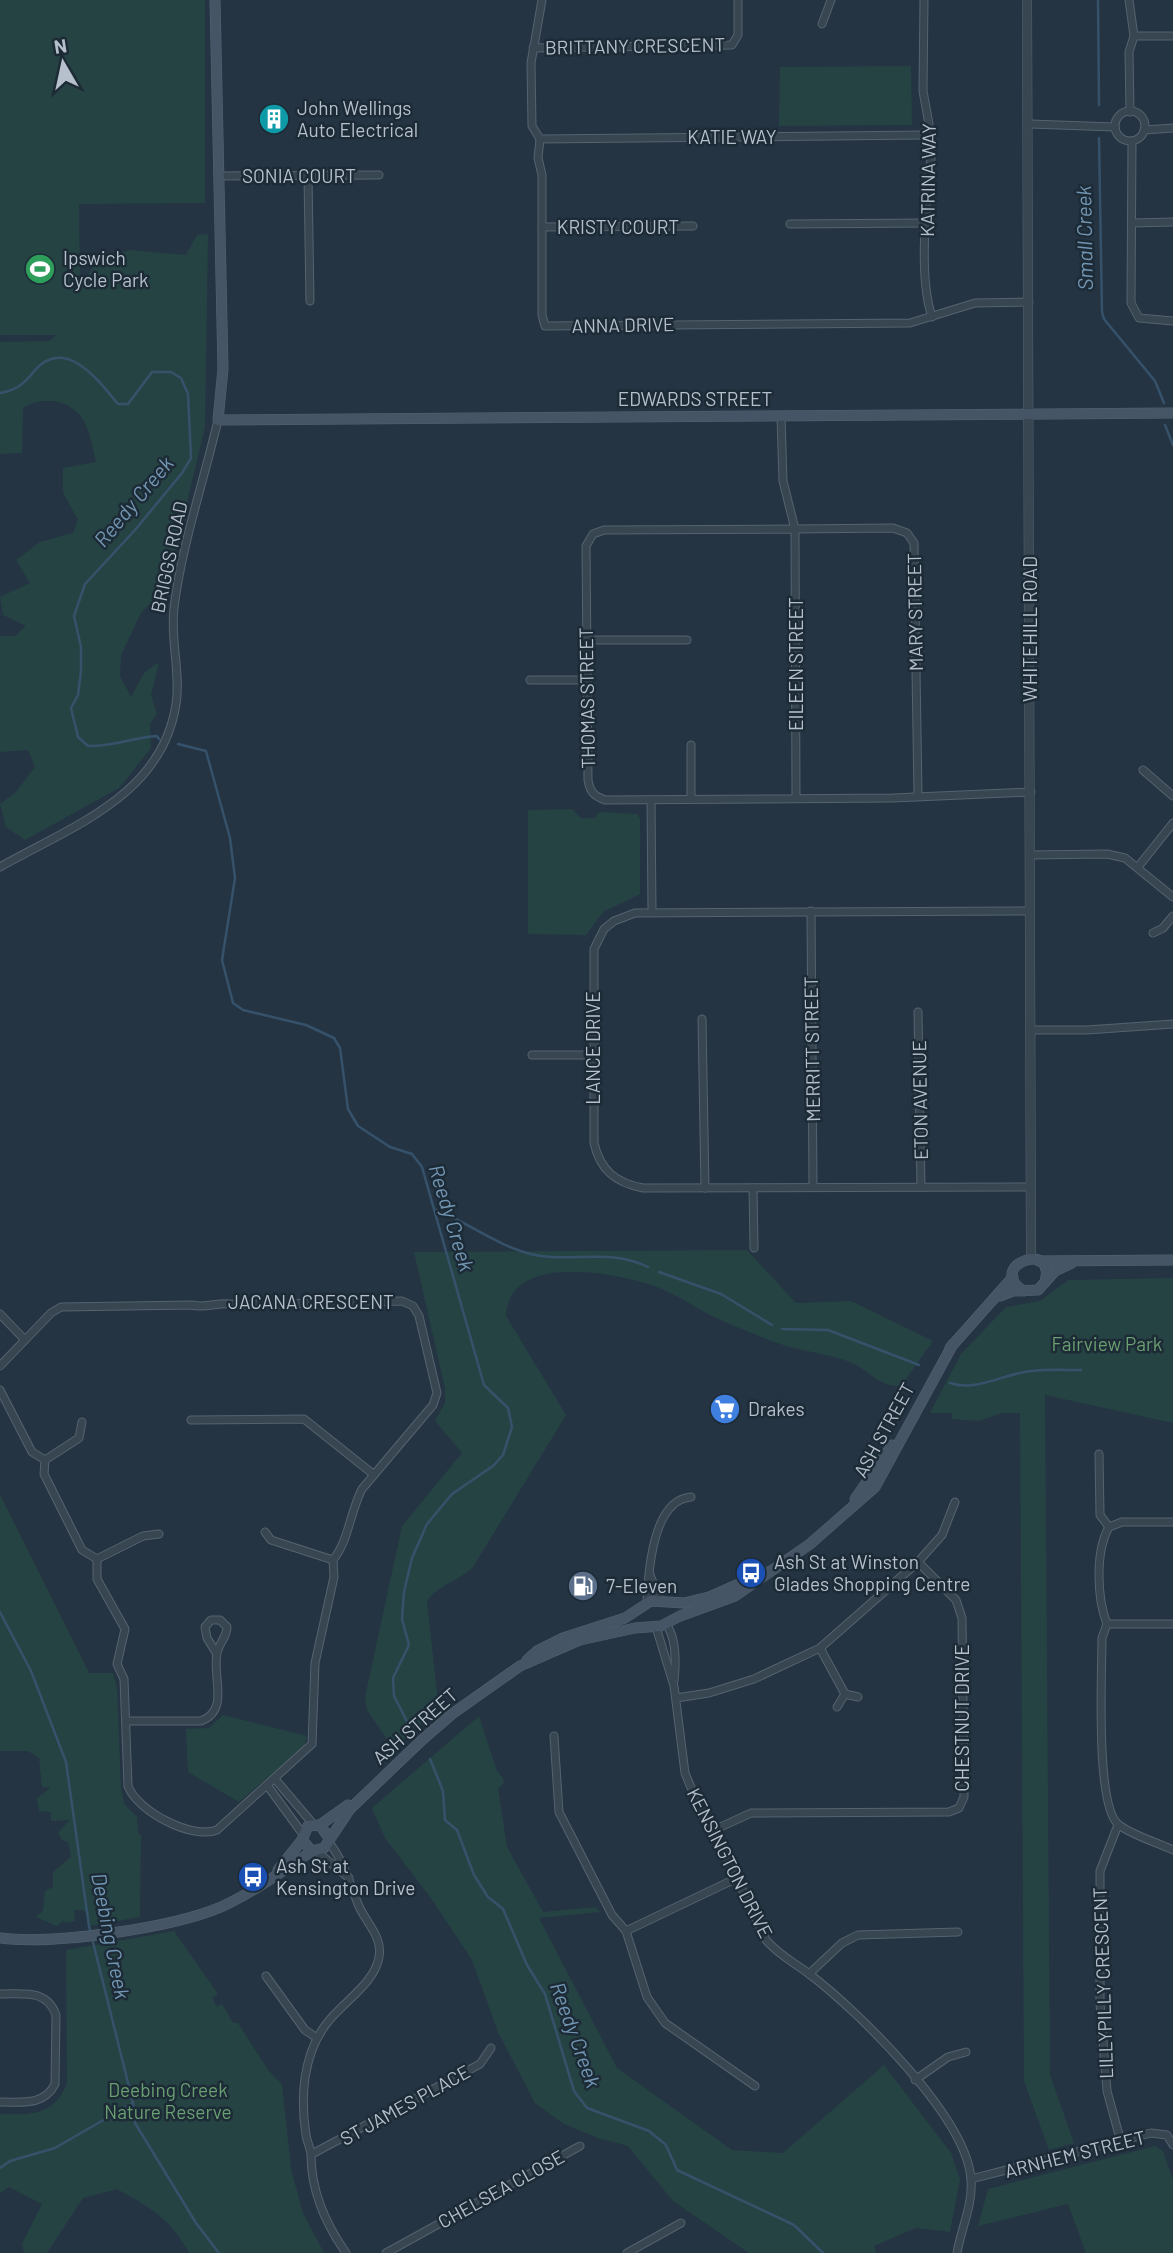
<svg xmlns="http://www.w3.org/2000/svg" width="1173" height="2253" viewBox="0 0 1173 2253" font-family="Barlow,sans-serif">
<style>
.green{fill:#264344}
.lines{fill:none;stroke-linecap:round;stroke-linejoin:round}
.stream{stroke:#36526b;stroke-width:2.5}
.minor-casing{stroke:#56636f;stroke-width:9}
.tertiary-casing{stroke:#56636f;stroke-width:10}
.secondary-casing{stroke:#56636f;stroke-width:11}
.minor{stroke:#384652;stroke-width:7}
.tertiary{stroke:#384652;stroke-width:9}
.secondary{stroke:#465566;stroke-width:10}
.labels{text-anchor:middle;stroke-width:5;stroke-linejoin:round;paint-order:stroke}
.street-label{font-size:19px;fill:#b5c0cc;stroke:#1d2b37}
.poi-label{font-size:19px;fill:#b5c0cc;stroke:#1d2b37;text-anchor:start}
.park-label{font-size:19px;fill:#6a9f71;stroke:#1d2b37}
.water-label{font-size:21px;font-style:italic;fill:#7295b2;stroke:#1d2b37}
</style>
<rect width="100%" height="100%" fill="#243443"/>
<g class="green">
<path d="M0 0H205V203L79 204 80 288 97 260 130 250 186 255 197 235 208 234 205 427 167 585 141 613 121 655 120 676 131 697 144 673 159 662 151 695 157 714 150 724 151 748 119 788 25 840 6 827 0 804 15 793 35 767 28 750 0 752V636H15L26 626 3 615 0 597 30 583 16 560 40 542 73 533 78 520 63 492V468L96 462C93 449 89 424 79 414 64 398 40 397 23 408L22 453 0 454V342L50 341 56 335H0Z"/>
<polygon points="911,66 912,125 779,126 780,67"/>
<polygon points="572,809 581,818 594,818 600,812 637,814 640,819 640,894 603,912 586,935 528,934 528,810"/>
<path d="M747 1250 796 1303 851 1301 933 1341 901 1386C880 1387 872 1373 854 1364 831 1353 801 1352 777 1343 754 1334 730 1325 708 1314 690 1304 671 1291 651 1285 610 1272 509 1253 506 1316L566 1415 473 1567C459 1581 438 1585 427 1601L439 1711 393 1748 367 1710 365 1697 402 1526 462 1453 435 1421 445 1403V1388L414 1252Z"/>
<polygon points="1173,1278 1173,1423 1045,1395 1050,2075 1074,2143 1049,2150 1024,2081 1020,1413 1002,1413 979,1421 952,1419 952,1413 930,1413 961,1354 1006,1307 1040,1301 1068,1280"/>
<polygon points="0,1495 89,1673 113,1673 117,1687 121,1787 124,1804 137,1817 138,1833 141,1835 140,1917 89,1926 87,1914 83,1910 74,1910 75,1921 65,1923 64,1920 57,1926 36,1917 43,1911 45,1891 53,1887 53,1872 71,1857 69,1843 61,1839 58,1832 70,1820 51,1821 51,1812 39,1811 37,1798 51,1788 42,1787 39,1758 28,1751 0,1751"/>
<polygon points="223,1715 307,1736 304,1747 239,1802 188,1772 186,1729 209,1728"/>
<polygon points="479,1716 497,1771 503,1778 504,1783 498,1788 507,1847 543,1912 596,1907 600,1912 539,1918 617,2068 732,2150 783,2153 884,2065 951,2153 960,2179 950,2232 916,2228 874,2246 876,2253 749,2253 673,2201 628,2146 598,2138 564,2124 535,2103 498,2032 472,1960 430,1897 385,1838 372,1808"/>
<path d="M174 1931 218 1994 212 1998 217 2007 222 2004 233 2023H238L268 2070 282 2084 291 2169 303 2213 324 2253H189C171 2218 150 2208 117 2189L83 2198 47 2253H24L22 2244 42 2204 9 2187 0 2193V2114C33 2114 52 2117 67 2084L66 1950Z"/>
<polygon points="1155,2146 1163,2151 1173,2180 1173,2253 1086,2253 1068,2204 978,2226 988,2189"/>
</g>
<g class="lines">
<g class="stream">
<polyline points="1098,0 1099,105"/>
<polyline points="1099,138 1102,312 1104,319 1155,381 1164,403"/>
<path d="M0 393C17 390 25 383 35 370 66 336 99 381 118 404H128L152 372H171L181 378 188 394 191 458 182 473 135 530 85 584 74 616 81 647V671L78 695 71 708 78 737 88 746C112 747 134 737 157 736L159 739"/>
<polyline points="1165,425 1173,445"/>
<polyline points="178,744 206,751 230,838 235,878 222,960 233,1003 243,1010 306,1025 334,1038 340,1048 348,1109 358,1126 390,1147 412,1154 422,1167 484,1385 508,1408 512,1427 503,1455 493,1466 452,1494 427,1524 412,1558 404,1592 402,1619 409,1645 393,1678 394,1696 414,1735"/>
<path d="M436 1210C470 1223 504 1251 541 1256 578 1261 612 1249 648 1267"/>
<polyline points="659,1272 721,1294 772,1325"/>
<polyline points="782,1329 828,1330 919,1365"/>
<path d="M950 1383C977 1392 1002 1374 1031 1371 1047 1369 1065 1370 1081 1370"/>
<polyline points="0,1612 31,1671 66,1762 89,1926 133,2103 135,2123 196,2223 219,2253"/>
<polyline points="430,1759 443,1791 445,1820 457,1830 474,1875 488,1897 503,1909 527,1965 545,1994 574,2091 587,2108 649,2131 666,2145 677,2170 794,2225 823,2253"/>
<polyline points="0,2168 10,2161 55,2148 133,2103"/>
</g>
<g class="minor-casing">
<g id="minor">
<polyline points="542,0 531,63 532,126 540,139 538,158 542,175 542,315 545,326 910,323 975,303 1029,302"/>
<path d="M924 0 923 91 929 124 925 135C937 150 928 170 927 187 925 226 920 281 932 317"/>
<polyline points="1129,0 1134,36 1129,52 1130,112"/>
<polyline points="822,24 831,0"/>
<polyline points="1134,36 1173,36"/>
<polyline points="533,48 732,45 738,35 738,0"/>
<circle cx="1130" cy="126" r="15"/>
<polyline points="1030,124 1115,127"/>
<polyline points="1144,130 1173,128"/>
<polyline points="540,139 925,135"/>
<polyline points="1132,141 1131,303 1139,318 1173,321"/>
<polyline points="219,176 379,175"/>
<polyline points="308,176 310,301"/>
<polyline points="1133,223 1173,222"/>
<polyline points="790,224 927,223"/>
<polyline points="542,227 693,226"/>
<polyline points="781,416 783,481 795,529 893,528 907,533 914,543 918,795"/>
<polyline points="586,640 687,640"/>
<polyline points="530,680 587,680"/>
<polyline points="691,745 691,799"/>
<polyline points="1143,770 1173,796"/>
<path d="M796 798 795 529 604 530 593 534 586 546 588 780C590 792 594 796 605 800L893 798 1031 792"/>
<polyline points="651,800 652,912"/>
<polyline points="1031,855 1107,854 1125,858 1173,897"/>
<path d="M0 867C72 826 162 796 176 704 181 673 170 640 174 608 181 548 204 480 218 420"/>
<polyline points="1138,867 1173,823"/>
<polyline points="811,911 813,1187"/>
<polyline points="1153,933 1163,928 1173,916"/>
<polyline points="918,1012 921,1187"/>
<polyline points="702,1019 705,1188"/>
<polyline points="1031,1030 1087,1030 1173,1024"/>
<polyline points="532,1055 594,1055"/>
<path d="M1029 1187 643 1188C616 1183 600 1170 594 1143V949L604 929 614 921 635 913 1030 911"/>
<polyline points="753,1188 754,1248"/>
<polyline points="0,1314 25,1340"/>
<path d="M0 1366 51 1313 61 1307 191 1305C209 1309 220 1300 237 1305L402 1301 413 1306 419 1316 437 1393 433 1405 362 1489C350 1512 349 1540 333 1560L334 1577 315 1663 312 1744 217 1830C192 1840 137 1811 128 1786L124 1679 117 1664 125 1629 97 1579V1559L82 1550 44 1474 45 1460 32 1452 0 1390"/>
<polyline points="191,1420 304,1419 373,1474"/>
<polyline points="1099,1454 1100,1515 1109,1527"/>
<polyline points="45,1460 79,1438 82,1422"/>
<path d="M1173 1522H1122L1109 1527C1095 1552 1097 1598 1107 1624L1102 1638C1102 1671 1095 1808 1119 1825 1134 1836 1156 1842 1173 1850"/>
<polyline points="265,1532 271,1540 333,1560"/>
<polyline points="97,1559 143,1536 159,1534"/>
<polyline points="650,1575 660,1600"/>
<path d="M647 1604C648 1574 652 1500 691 1497"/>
<path d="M666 1624C677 1639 676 1663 674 1681"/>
<polyline points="1107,1624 1173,1624"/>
<path d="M656 1627 674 1686 685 1773 702 1814 714 1830 766 1940C779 1955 793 1962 808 1973 856 2009 968 2118 971 2180 973 2205 961 2229 957 2253"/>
<polyline points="820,1648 845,1694"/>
<polyline points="676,1698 709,1693 754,1679 820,1648 918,1562 942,1535 955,1502"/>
<polyline points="837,1707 845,1694 858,1697"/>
<path d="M126 1721H201C230 1710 212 1677 217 1653 219 1643 227 1637 227 1627L220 1620H211L205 1627 207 1638 217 1654"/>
<polyline points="554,1736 559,1812 612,1915 626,1931 647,1997 665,2023 755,2086"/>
<polyline points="275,1779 313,1824"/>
<polyline points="267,1785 302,1833"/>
<polyline points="1118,1825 1100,1871 1100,2003 1107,2091 1121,2142"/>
<polyline points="714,1830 751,1813 949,1812 959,1808 964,1797 962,1618 956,1600 918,1562"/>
<path d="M329 1842C344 1862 349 1881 358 1904 365 1922 383 1936 379 1957 375 1983 342 2003 327 2023 303 2054 300 2097 306 2135 307 2142 311 2149 311 2155 311 2191 325 2223 346 2253"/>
<polyline points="316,1851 349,1878"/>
<polyline points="626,1931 735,1879"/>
<polyline points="809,1974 842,1943 858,1935 958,1932"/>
<polyline points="266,1976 305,2030 317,2038"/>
<path d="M0 1994C23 1994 47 1989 56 2015L55 2084C44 2106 22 2102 0 2102"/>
<polyline points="915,2080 948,2057 966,2052"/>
<polyline points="312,2154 480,2064 491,2048"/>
<polyline points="971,2179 1151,2133 1167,2135 1173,2145"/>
<polyline points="386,2253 580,2146"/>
<polyline points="627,2253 681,2223"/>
</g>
</g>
<g class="tertiary-casing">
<polyline id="tertiary" points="1027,0 1031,1258"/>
</g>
<g class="secondary-casing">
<g id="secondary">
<polyline points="215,0 223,369 218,420 1173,413"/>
<polyline points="1039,1261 1173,1260"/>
<path d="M1024 1291C984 1267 1057 1238 1045 1282"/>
<polyline points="1000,1296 1013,1291 1038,1290 1055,1271 1072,1263"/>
<polyline points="950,1348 1013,1277"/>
<polyline points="855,1499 892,1445"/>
<polyline points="527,1660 537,1651 563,1638 625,1618 651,1601 684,1603 709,1597 766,1572"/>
<polyline points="320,1825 348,1805"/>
<polyline points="302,1840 312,1851 324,1848 350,1809 422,1740 452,1714 520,1666 580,1640 635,1628 661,1626 680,1616 735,1596 810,1544 875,1487 953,1344"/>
<polyline points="278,1870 302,1840 308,1826 320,1825 329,1838"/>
<path d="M0 1938C54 1945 171 1928 221 1907 252 1893 284 1870 312 1851"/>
</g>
</g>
<use href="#minor" class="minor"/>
<use href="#tertiary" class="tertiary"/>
<use href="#secondary" class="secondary"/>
</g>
<defs>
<g id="building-disc" transform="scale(1.575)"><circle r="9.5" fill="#0f9aa8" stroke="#1d2b37"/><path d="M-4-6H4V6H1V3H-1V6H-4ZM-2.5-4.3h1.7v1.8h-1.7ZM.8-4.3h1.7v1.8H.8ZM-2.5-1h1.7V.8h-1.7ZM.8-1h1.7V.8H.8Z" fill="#fff"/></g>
<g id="stadium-disc" transform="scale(1.575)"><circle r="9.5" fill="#2e9e5b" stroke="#1d2b37"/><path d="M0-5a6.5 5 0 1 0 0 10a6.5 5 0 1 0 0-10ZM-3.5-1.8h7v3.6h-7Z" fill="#fff"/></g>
<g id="supermarket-disc" transform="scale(1.575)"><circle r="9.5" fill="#3f7fe0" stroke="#1d2b37"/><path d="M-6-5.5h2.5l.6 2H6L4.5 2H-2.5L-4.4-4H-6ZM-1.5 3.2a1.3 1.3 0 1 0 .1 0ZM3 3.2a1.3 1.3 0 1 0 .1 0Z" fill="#fff"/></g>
<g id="bus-disc" transform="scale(1.575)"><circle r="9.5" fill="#1a4fb4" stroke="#1d2b37"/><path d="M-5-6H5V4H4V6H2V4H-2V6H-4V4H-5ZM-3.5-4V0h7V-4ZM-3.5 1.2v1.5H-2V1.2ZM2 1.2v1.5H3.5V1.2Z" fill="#fff"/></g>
<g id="fuel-disc" transform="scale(1.575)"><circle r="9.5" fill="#5c6f8a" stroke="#1d2b37"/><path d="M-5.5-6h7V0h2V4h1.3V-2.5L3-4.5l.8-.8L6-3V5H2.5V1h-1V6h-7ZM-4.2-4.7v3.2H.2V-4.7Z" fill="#fff"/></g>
</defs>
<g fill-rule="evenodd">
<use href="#building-disc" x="274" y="119"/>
<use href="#stadium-disc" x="40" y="269"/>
<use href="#supermarket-disc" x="725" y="1409"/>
<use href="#bus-disc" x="751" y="1573"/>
<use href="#fuel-disc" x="583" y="1586"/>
<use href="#bus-disc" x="253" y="1877"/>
</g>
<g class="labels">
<g class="street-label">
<text transform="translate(635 46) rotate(-1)" y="7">BRITTANY CRESCENT</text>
<text x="732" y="144">KATIE WAY</text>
<text x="299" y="183">SONIA COURT</text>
<text transform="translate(928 180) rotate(-89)" y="7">KATRINA WAY</text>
<text x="618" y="234">KRISTY COURT</text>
<text transform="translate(623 325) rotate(-1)" y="7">ANNA DRIVE</text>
<text x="695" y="406">EDWARDS STREET</text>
<text transform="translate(169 557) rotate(-78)" y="7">BRIGGS ROAD</text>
<text transform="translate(915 612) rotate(-91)" y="7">MARY STREET</text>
<text transform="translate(1030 629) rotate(-90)" y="7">WHITEHILL ROAD</text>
<text transform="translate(796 664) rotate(-90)" y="7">EILEEN STREET</text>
<text transform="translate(587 698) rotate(-91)" y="7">THOMAS STREET</text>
<text transform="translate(593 1048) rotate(-90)" y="7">LANCE DRIVE</text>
<text transform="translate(812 1049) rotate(-91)" y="7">MERRITT STREET</text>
<text transform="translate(920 1100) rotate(-91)" y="7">ETON AVENUE</text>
<text x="311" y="1309">JACANA CRESCENT</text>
<text transform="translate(884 1430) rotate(-61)" y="7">ASH STREET</text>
<text transform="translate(962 1718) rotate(-90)" y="7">CHESTNUT DRIVE</text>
<text transform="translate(415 1726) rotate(-41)" y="7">ASH STREET</text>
<text transform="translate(730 1863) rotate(63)" y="7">KENSINGTON DRIVE</text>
<text transform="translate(1103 1983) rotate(-92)" y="7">LILLYPILLY CRESCENT</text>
<text transform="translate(405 2105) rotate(-29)" y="7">ST JAMES PLACE</text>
<text transform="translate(1075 2154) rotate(-14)" y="7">ARNHEM STREET</text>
<text transform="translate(501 2189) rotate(-29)" y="7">CHELSEA CLOSE</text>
</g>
<g class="poi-label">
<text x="297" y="115">John Wellings<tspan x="297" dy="22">Auto Electrical</tspan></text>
<text x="63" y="265">Ipswich<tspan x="63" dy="22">Cycle Park</tspan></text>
<text x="748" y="1416">Drakes</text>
<text x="774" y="1569">Ash St at Winston<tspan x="774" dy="22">Glades Shopping Centre</tspan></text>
<text x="606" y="1593">7-Eleven</text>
<text x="276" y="1873">Ash St at<tspan x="276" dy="22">Kensington Drive</tspan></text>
</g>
<g class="park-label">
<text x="1107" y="1351">Fairview Park</text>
<text x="168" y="2097">Deebing Creek<tspan x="168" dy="22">Nature Reserve</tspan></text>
</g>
<g class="water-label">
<text transform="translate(1085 238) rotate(-91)" y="7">Small Creek</text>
<text transform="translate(134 502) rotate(-50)" y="7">Reedy Creek</text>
<text transform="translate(451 1218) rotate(73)" y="7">Reedy Creek</text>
<text transform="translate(110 1936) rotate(79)" y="7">Deebing Creek</text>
<text transform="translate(575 2035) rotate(70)" y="7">Reedy Creek</text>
</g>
</g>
<g transform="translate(63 63) rotate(351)" stroke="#1d2b37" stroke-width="5" paint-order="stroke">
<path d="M0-5L12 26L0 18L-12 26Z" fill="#b5c0cc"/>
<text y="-10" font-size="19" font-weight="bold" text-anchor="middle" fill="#b5c0cc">N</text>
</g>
</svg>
